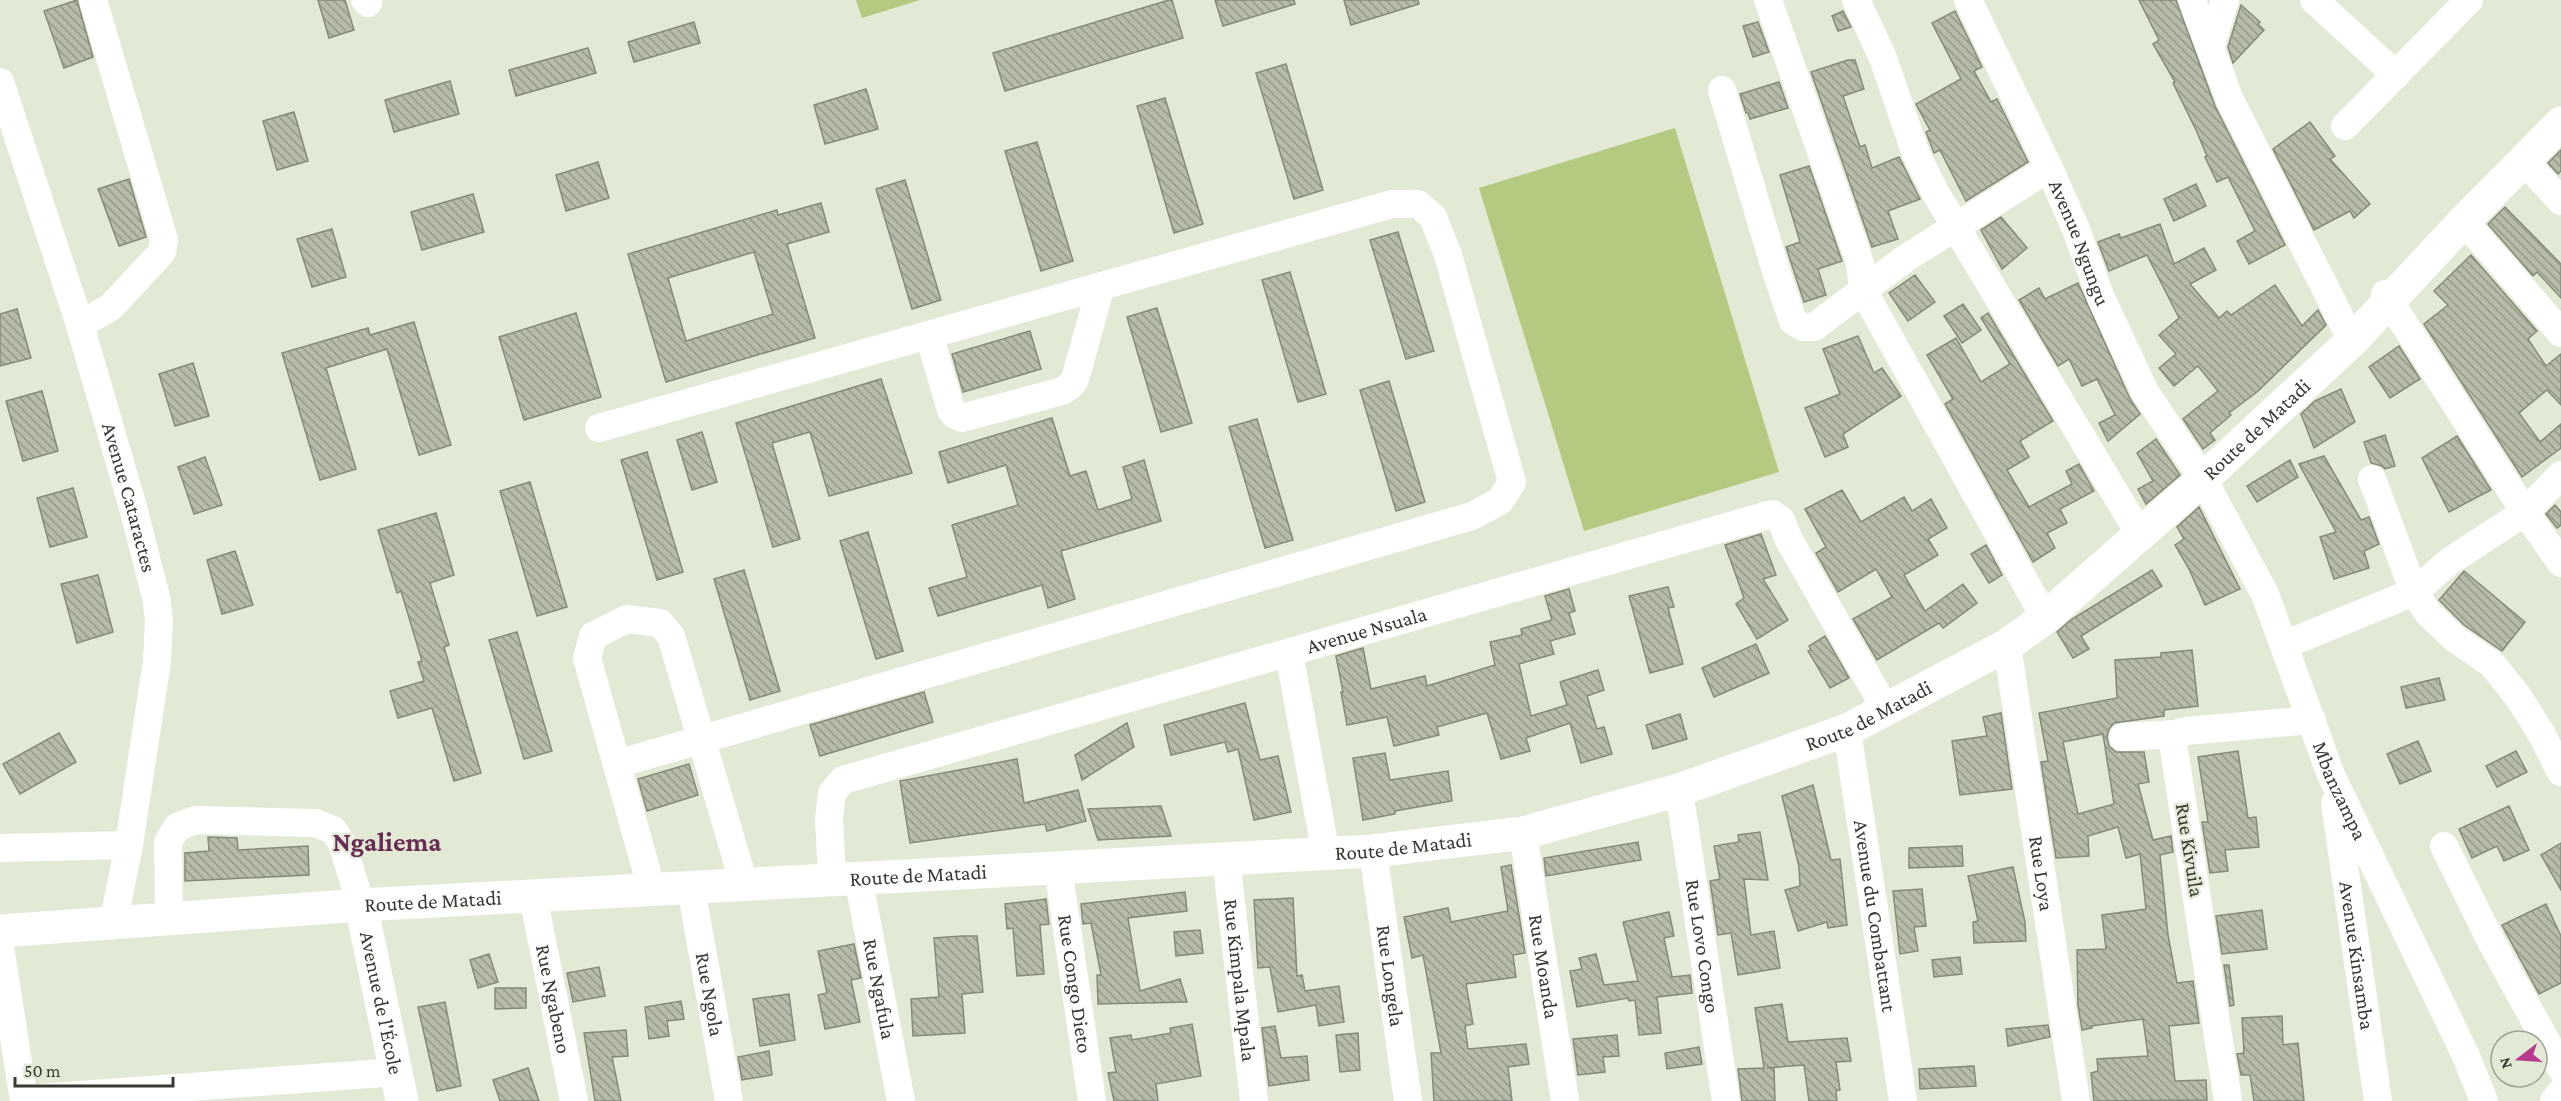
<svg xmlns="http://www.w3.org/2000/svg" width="2561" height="1101" viewBox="0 0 2561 1101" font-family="'Crimson Pro',serif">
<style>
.green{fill:#b3ca80}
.building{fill:url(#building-back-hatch);stroke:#858b79;stroke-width:1.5;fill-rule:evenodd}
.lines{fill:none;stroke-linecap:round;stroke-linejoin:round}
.minor{stroke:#fff;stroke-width:28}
.major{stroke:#fff;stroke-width:33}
.labels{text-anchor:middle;stroke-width:4.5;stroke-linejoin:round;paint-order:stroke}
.street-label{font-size:21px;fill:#373a32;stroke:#e2e9d5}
.district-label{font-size:27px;font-weight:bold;fill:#682b52;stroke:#e2e9d5}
</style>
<defs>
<pattern id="building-back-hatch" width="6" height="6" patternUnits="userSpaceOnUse" patternTransform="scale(1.5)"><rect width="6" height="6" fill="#b6bca9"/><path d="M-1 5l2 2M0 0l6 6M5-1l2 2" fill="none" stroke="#959a8a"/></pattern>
</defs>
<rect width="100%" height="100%" fill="#e2e9d5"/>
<g class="green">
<polygon points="856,0 920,0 862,18"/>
<polygon points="1675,128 1779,472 1584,531 1479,188"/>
</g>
<g class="building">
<polygon points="77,0 93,57 64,68 44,11"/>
<polygon points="318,0 345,0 354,30 329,38"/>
<polygon points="1169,0 1172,0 1183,38 1005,91 993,53"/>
<polygon points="1215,0 1294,0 1295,4 1223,26"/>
<polygon points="1344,0 1418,0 1419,4 1351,25"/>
<polygon points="2139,0 2176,0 2215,106 2285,245 2249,264 2237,241 2255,231 2228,177 2217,182 2205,157 2207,156 2196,130 2173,83 2175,82 2153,44 2159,40"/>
<polygon points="2241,5 2260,22 2258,24 2264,30 2233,63 2228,47"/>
<polygon points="1843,11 1851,27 1838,31 1832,16"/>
<polygon points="1955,11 1982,67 1974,71 1991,102 1997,99 2028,162 1966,201 1940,150 1934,153 1926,132 1930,130 1916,104 1961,79 1932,23"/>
<polygon points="694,22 700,43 634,62 628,42"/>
<polygon points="1758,22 1769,52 1753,57 1743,26"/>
<polygon points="588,48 596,73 516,96 509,70"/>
<polygon points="1848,60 1855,60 1864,89 1843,96 1860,147 1865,145 1872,168 1899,157 1920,199 1888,211 1898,239 1872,247 1811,72"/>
<polygon points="1286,64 1323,190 1294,199 1256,73"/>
<polygon points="450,81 459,114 394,132 385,100"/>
<polygon points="1779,82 1788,108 1750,119 1748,113 1746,113 1740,94"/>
<polygon points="866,89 878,129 825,144 814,105"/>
<polygon points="1165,98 1203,224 1174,233 1137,106"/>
<polygon points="294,112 308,161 277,170 263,121"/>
<polygon points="2310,122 2335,156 2330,159 2370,204 2354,218 2350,211 2314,230 2273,149"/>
<polygon points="1037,142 1073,261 1041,271 1005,151"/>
<polygon points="2561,150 2561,171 2558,174 2548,163"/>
<polygon points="598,162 609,198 566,211 556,175"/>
<polygon points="1809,166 1842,261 1818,269 1826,295 1804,302 1786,247 1800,242 1780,175"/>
<polygon points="129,179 146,237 119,246 98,189"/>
<polygon points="905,180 941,300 912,309 876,189"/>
<polygon points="2196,184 2206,206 2174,221 2164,199"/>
<polygon points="473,194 484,232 422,250 411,212"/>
<path d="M821 203 829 232 787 244 815 338 666 382 628 254 777 210 778 215ZM754 252 773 314 686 341 668 278Z"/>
<polygon points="2505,207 2561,264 2561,298 2537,272 2533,276 2488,224"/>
<polygon points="2001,217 2027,248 2002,269 1981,230"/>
<polygon points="2160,224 2174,264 2204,248 2216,270 2190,284 2219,318 2227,311 2231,315 2275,285 2302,326 2318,310 2326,325 2257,392 2229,413 2231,415 2210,433 2215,440 2203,449 2183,419 2218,391 2198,366 2174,386 2159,368 2176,354 2159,335 2179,318 2147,255 2109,271 2098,242 2119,234 2121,238"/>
<polygon points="332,229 346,277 312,287 297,239"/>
<polygon points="1398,232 1434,351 1406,359 1370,240"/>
<polygon points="2471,255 2537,331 2528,339 2546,366 2561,354 2561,405 2547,390 2519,413 2540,442 2561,424 2561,448 2522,477 2424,324 2448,305 2434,291"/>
<polygon points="1290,272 1326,394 1298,402 1262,280"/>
<polygon points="1915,275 1935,302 1908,321 1889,293"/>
<polygon points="2078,283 2130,399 2140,414 2108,441 2099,423 2115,415 2097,379 2082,386 2069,359 2058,366 2019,300 2039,288 2045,299"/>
<polygon points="1963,304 1981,330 1962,343 1944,316"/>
<polygon points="1157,308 1192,423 1161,432 1127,317"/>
<polygon points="17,309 31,358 0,366 0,314"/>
<polygon points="576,313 601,397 524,420 499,337"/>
<polygon points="1988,313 2053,421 2020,441 2029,457 2007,470 2029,507 2072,484 2066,471 2079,464 2094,491 2060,509 2067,523 2047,533 2055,548 2033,562 1945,404 1953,399 1927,355 1956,338 1981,382 2010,364 1981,318"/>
<polygon points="414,322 451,445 419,455 387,349 326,368 356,469 320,480 282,353 368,328 370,335"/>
<polygon points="1030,331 1041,369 963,392 952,354"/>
<polygon points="1858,336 1874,373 1882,368 1901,396 1843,434 1848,447 1825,457 1805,408 1840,394 1823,349"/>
<polygon points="2399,346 2420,379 2390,398 2369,367"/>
<polygon points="193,363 209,416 175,426 159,374"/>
<polygon points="881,379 912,473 829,496 810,432 772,443 800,539 773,547 736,423"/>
<polygon points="1389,381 1425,502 1396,511 1360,390"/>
<polygon points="2341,389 2355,422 2314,448 2301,414 2315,401"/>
<polygon points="42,391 58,451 23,461 6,401"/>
<polygon points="1052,418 1070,476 1086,471 1098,510 1132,499 1123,467 1144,460 1161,521 1061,551 1075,599 1048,608 1042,585 938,616 929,588 967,577 952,525 1018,505 1006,465 948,483 939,452"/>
<polygon points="1257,419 1293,540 1265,548 1229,427"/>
<polygon points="702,432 717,482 692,490 677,440"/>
<polygon points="2385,435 2395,466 2385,469 2382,466 2371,463 2364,442"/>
<polygon points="2457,436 2491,490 2449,512 2422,458"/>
<polygon points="2156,439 2180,475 2146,504 2138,489 2153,481 2137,453"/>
<polygon points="647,452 683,572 657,580 621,460"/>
<polygon points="2324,456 2361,520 2369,517 2379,544 2364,551 2369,568 2334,579 2320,537 2336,532 2299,464"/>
<polygon points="205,457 222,505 194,514 178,467"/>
<polygon points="2290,460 2298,477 2257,502 2247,486"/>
<polygon points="530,482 567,607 537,616 500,491"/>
<polygon points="73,488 87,537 50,547 37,498"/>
<polygon points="1842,490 1861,522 1904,497 1912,511 1931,499 1947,528 1928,539 1938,555 1904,575 1925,611 1963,584 1977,603 1943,628 1939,623 1877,660 1853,619 1892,597 1876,569 1838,592 1816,553 1826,547 1805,509"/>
<polygon points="2555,505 2561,512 2561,525 2557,528 2546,514"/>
<polygon points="2199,507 2240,589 2205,605 2189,569 2175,545 2184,539 2177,527"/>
<polygon points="436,513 454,575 430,583 449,645 444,647 481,773 454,781 432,708 398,718 390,691 424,681 418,662 422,661 401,591 397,593 378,530"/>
<polygon points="868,532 903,651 876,659 840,541"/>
<polygon points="1761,534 1776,575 1763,579 1788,620 1757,639 1736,604 1744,598 1725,545"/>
<polygon points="1986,545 2002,575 1989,583 1971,554"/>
<polygon points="235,551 253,605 222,614 207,560"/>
<polygon points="744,570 780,691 750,700 714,579"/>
<polygon points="2152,570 2162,586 2081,636 2089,649 2073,658 2057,632 2072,619"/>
<polygon points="2464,571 2525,622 2502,651 2464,625 2439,600"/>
<polygon points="98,575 113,632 77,643 61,584"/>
<polygon points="1668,587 1674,607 1668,608 1683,664 1650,673 1629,596"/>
<polygon points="1569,589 1575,611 1569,613 1575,634 1550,641 1554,654 1519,664 1531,716 1567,705 1560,682 1598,670 1604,690 1587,696 1597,729 1604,727 1612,754 1581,763 1570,723 1526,738 1530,751 1501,759 1487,713 1437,727 1439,735 1394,746 1387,717 1347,725 1341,692 1343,692 1336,656 1363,648 1371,689 1425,676 1427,686 1495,665 1490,642 1522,635 1521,629 1552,620 1545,596"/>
<polygon points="517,632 552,751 524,759 489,640"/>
<polygon points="1825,636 1849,678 1830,688 1808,651 1811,650 1809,646"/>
<polygon points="1756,644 1769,673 1714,697 1702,668"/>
<path d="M2192 650 2198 706 2164 710V716L2114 723 2109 729 2107 737 2109 746 2116 752H2144L2149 782 2138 784 2153 840 2171 836 2173 852 2160 855 2168 935 2177 983 2193 981 2199 1023 2169 1026 2175 1081 2206 1080 2207 1100 2094 1101 2091 1073 2098 1071 2097 1059 2148 1056 2143 1019 2091 1026 2092 1028 2082 1030 2078 1005 2077 950 2106 949 2102 915 2146 909 2140 854 2126 858 2118 827 2088 836 2089 856 2056 858 2041 762 2048 761 2039 713 2117 698 2115 660 2161 657V653ZM2103 734 2114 804 2078 814 2063 742Z"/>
<polygon points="2439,678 2445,700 2406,708 2401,687"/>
<polygon points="924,692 933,722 820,756 810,725"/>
<polygon points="1245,703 1260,760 1278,756 1291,812 1254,820 1238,749 1228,752 1225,742 1171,755 1164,725"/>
<polygon points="2001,713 2012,789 1960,795 1952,741 1987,736 1983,717"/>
<polygon points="1680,714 1687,739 1653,749 1646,725"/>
<polygon points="1127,723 1134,747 1082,780 1075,755"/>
<polygon points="59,733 76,762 20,794 3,764"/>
<polygon points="2418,741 2431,771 2400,784 2387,754"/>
<polygon points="2238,751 2248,818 2256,817 2259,847 2225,850 2228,871 2210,873 2202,822 2208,822 2198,757"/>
<polygon points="2516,751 2527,772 2497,787 2486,766"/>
<polygon points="1385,753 1390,780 1448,771 1452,801 1395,811 1395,814 1363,820 1353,758"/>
<polygon points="1017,759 1024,803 1078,790 1086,821 1047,831 1045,824 910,843 900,781"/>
<polygon points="689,764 698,795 647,811 638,779"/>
<polygon points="1813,785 1831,860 1840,859 1847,925 1828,928 1827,922 1798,931 1785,890 1800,886 1799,867 1782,796"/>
<polygon points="1161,806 1171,836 1098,840 1088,809"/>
<polygon points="2509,806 2529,850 2504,861 2497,846 2472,858 2459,829"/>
<polygon points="1760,832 1768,880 1744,879 1751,935 1774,931 1780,968 1738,975 1731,933 1718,935 1710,881 1720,879 1714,846 1739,842 1738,835"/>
<polygon points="208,837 237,838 238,850 308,846 309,875 185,881 185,853 209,851"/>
<polygon points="1638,842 1641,860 1546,876 1544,858"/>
<polygon points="2561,843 2561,890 2541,855"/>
<polygon points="1962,846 1963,866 1909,868 1909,848"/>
<polygon points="1511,865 1525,953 1513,955 1516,977 1466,984 1473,1024 1465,1026 1468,1049 1526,1044 1529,1064 1508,1067 1512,1101 1434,1101 1431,1053 1441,1053 1423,955 1412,958 1404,917 1448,908 1451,922 1508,911 1501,867"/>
<polygon points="2013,867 2025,922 2026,941 1974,943 1973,922 1978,921 1968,876"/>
<polygon points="1922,889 1926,926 1914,927 1918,951 1900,954 1893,891"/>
<polygon points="1185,892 1187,911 1128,918 1140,991 1180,979 1187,1002 1098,1004 1097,975 1101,975 1091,923 1083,924 1081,904"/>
<polygon points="1293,898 1297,976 1302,975 1305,991 1339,986 1344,1022 1319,1026 1316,1005 1278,1012 1270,967 1258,968 1254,900"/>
<polygon points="1046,899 1049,924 1040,925 1044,974 1017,976 1013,928 1007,929 1005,904"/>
<polygon points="2546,904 2561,936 2561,983 2539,994 2502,925"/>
<polygon points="2262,910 2267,949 2222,954 2216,916"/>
<polygon points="1669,912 1674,936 1664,938 1672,977 1690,975 1692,993 1657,997 1661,1033 1639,1035 1635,1000 1629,1001 1628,998 1577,1007 1570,971 1582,969 1579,958 1596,954 1604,985 1638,981 1623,922"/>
<polygon points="1200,930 1203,953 1176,956 1174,932"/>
<polygon points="962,936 977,936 983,992 962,994 965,1033 913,1036 911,999 939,997 934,938"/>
<polygon points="854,944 861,978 851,980 860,1022 825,1029 818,995 827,993 818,951"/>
<polygon points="489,954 498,982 478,988 470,960"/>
<polygon points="1960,957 1962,974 1934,977 1932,960"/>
<polygon points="2224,965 2229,965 2234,1005 2230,1006"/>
<polygon points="599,967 605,996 573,1002 567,973"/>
<polygon points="495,988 526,988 526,1008 495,1009"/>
<polygon points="789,994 795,1040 760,1046 753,999"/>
<polygon points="681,1001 684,1019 667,1021 669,1036 649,1039 645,1007"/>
<polygon points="445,1002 461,1086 437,1091 418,1007"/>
<polygon points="1782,1004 1788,1042 1847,1038 1851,1061 1836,1062 1840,1090 1836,1091 1837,1101 1809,1101 1804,1065 1767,1068 1774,1068 1775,1101 1742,1101 1738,1069 1764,1068 1755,1008"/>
<polygon points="2282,1016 2283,1045 2298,1043 2304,1101 2254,1101 2250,1075 2241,1075 2237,1054 2244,1053 2242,1018"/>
<polygon points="1192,1024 1201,1076 1156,1084 1158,1101 1114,1101 1108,1073 1116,1072 1110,1038 1131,1035 1132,1040 1171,1033 1170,1028"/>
<polygon points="2048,1025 2050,1037 2008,1046 2006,1029"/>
<polygon points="1275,1026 1281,1058 1307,1056 1309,1080 1269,1086 1262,1028"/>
<polygon points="626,1030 628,1056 612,1057 621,1101 595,1101 584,1033"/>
<polygon points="1358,1033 1360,1070 1340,1072 1336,1035"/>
<polygon points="1617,1035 1619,1056 1603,1057 1605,1072 1578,1075 1573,1039"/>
<polygon points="1699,1047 1702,1064 1667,1069 1665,1053"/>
<polygon points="769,1051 772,1075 742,1080 738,1057"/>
<polygon points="1974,1066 1976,1086 1920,1089 1919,1069"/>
<polygon points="528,1068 539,1101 500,1101 493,1080"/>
</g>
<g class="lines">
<g class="minor">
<polyline points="365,0 368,3"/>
<polyline points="1768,0 1860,263 1863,290 2045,618"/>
<polyline points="1856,0 1883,58 1916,154 1935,192 2139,533"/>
<path id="s1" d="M1968 0 2049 168 2075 227 2101 298 2145 392 2203 479 2265 594 2331 775 2466 1056 2484 1101"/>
<polyline points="2192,0 2230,100 2352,341"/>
<polyline points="2314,0 2396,75"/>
<polyline points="2211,45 2225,0"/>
<path id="s2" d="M0 82 80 325 132 504 156 597 159 619 157 661 129 845 113 924"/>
<polyline points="1722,90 1776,271 1793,321 1803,327 1814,327 1906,258 2049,168"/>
<polyline points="2345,126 2469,0"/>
<polyline points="2525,162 2561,201"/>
<polyline points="2464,221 2561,333"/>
<polyline points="2385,294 2525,512 2561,563"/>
<polyline points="80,325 111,307 162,252 164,240 93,0"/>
<polyline points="929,335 951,410 955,415 962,418 1062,391 1070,386 1075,379 1101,286"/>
<polyline points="599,428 1392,204 1418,204 1433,217 1448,255 1512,482 1500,501 1472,516 617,764"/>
<polyline points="2372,479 2414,592 2428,613 2454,638 2492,664 2519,698 2541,733 2561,772"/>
<path id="s3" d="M2007 645 2076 1101"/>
<polyline points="2284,645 2414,592 2450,561 2525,512 2561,475"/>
<polyline points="1289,653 1326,854"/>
<path id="s4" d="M1847 730 1903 1101"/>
<polyline points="2123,737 2176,734"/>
<path id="s5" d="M1679 790 1726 1101"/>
<path id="s6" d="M2335 803 2378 1101"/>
<path id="s7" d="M1523 833 1565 1101"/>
<polyline points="2444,846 2492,943 2561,1068"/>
<polyline points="0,848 129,845"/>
<path id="s8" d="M1373 851 1408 1101"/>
<path id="s9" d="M1226 859 1254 1101"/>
<path id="s10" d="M1058 867 1092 1101"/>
<path id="s11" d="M858 877 901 1101"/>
<path id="s12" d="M832 879 829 818 832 793 843 780 1772 514 1781 520 1789 540 1885 708"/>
<path id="s13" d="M691 888 729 1101"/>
<polyline points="652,890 587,658 593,636 627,619 660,623 671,636 744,884"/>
<path id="s14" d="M533 896 574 1101"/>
<polyline points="169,920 168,842 177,827 196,820 316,823 333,830 342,843 361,905"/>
<polyline points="0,947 24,1101"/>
<polyline points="24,1099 397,1072"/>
<polyline points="2228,1101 2173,743 2176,734 2186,731 2312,720"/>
<polyline points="2554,1101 2561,1092"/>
</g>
<g class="major">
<path id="s15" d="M361 905 402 1101"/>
<path id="s16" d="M0 931 361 905 1373 851 1523 833 1679 790 1847 730 2007 645 2045 618 2203 479 2352 341 2464 221 2561 123"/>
</g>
</g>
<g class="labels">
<g class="street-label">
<text dy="7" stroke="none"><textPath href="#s1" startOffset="267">Avenue Ngungu</textPath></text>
<text dy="7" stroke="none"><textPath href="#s16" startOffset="2378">Route de Matadi</textPath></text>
<text dy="7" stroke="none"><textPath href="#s2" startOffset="435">Avenue Cataractes</textPath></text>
<text dy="7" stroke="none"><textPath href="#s12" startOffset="648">Avenue Nsuala</textPath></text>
<text dy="7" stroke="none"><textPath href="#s16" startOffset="1892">Route de Matadi</textPath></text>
<text dy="7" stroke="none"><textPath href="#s1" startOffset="876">Mbanzampa</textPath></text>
<text dy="7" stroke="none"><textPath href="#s16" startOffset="1406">Route de Matadi</textPath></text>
<text transform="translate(2190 850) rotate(81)" y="7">Rue Kivuila</text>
<text dy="7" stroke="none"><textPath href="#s3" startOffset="231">Rue Loya</textPath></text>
<text dy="7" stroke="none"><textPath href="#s16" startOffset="920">Route de Matadi</textPath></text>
<text dy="7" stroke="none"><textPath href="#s16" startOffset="434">Route de Matadi</textPath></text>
<text dy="7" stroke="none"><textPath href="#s4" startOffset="188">Avenue du Combattant</textPath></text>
<text dy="7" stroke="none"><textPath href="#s5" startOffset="158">Rue Lovo Congo</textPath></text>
<text dy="7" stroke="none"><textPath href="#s6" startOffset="154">Avenue Kinsamba</textPath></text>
<text dy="7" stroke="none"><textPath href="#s7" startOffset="135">Rue Moanda</textPath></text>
<text dy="7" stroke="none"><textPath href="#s8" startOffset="126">Rue Longela</textPath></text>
<text dy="7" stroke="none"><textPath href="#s9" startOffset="122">Rue Kimpala Mpala</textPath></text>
<text dy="7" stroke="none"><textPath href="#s10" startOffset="118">Rue Congo Dieto</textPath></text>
<text dy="7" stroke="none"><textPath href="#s11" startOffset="114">Rue Ngafula</textPath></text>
<text dy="7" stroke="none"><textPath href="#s13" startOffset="108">Rue Ngola</textPath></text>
<text dy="7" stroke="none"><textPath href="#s14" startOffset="105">Rue Ngabeno</textPath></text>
<text dy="7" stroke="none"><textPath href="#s15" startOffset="100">Avenue de l'École</textPath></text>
</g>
<g class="district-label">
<text x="387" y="851">Ngaliema</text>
</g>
</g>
<g transform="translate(2519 1059) rotate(253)"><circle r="28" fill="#e2e9d5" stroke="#9ea394" stroke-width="1.5"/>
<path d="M0-4.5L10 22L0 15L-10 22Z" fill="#b63b8d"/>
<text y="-9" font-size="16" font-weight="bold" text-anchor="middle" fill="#373a32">N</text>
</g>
<path d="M15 1077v9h158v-9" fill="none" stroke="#373a32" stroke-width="3"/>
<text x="24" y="1077" font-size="18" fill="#373a32" stroke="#e2e9d5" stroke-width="4.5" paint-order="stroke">50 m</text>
</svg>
